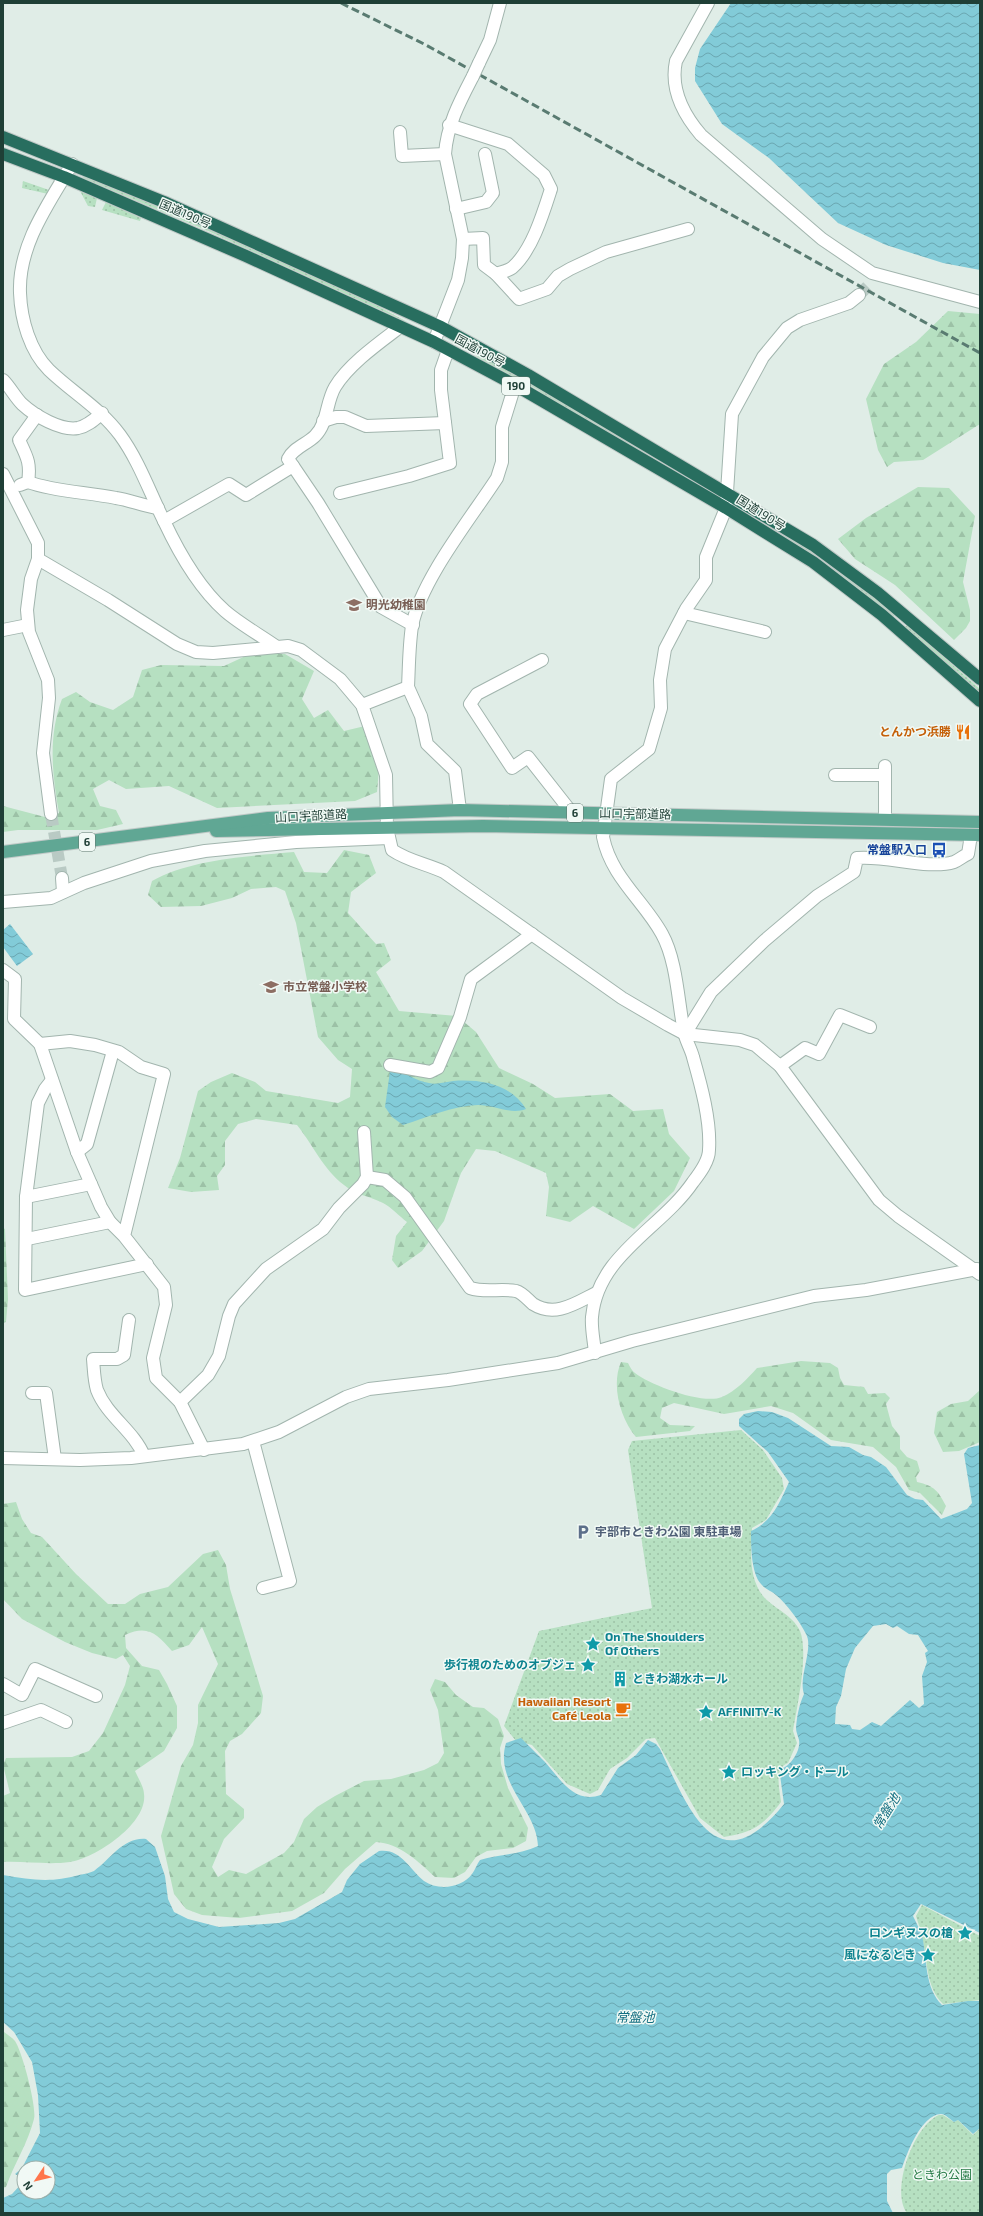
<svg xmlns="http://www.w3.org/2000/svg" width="983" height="2216" viewBox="0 0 983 2216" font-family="'Exo 2','Noto Sans JP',sans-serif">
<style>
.grass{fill:url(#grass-dots)}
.forest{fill:url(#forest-firs)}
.water{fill:url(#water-waves);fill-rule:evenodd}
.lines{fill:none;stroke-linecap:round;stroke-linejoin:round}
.minor-tunnel{stroke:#b9cac4;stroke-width:12;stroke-dasharray:12 6;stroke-linecap:butt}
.minor-casing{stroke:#a2b5ae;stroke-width:14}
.major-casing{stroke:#c0c9c7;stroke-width:14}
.highway-casing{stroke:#c0c9c7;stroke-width:14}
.minor{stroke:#fff;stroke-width:12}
.major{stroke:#60a794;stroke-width:12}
.highway{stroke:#286e5f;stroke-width:12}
.rail{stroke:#597b71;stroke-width:3;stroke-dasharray:8 4;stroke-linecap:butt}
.minor-bridge-casing{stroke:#a2b5ae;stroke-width:14;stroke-linecap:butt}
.minor-bridge{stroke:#fff;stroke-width:12}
.labels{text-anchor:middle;stroke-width:3;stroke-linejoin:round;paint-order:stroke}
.shield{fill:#f1f9f5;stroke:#5e776f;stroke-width:1}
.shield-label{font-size:11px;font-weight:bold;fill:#1f3f36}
.street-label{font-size:12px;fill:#1f3f36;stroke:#f1f9f5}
.education-label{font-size:12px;font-weight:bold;fill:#785e54;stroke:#f1f9f5;text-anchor:start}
.food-label{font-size:12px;font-weight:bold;fill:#c56008;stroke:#f1f9f5;text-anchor:end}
.transit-label{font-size:12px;font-weight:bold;fill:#164399;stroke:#f1f9f5;text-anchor:end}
.service-label{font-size:12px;font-weight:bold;fill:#4e5e75;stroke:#f1f9f5;text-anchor:start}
.culture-label{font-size:12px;font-weight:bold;fill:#0d838f;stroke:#f1f9f5;text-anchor:start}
.park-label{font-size:12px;fill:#257a45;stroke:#f1f9f5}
.water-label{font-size:13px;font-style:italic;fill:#136f81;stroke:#f1f9f5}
</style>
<defs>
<pattern id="grass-dots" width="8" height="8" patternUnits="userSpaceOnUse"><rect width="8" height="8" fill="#b6e0c1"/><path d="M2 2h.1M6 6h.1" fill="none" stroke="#9cc1a6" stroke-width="1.8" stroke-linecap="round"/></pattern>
<pattern id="forest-firs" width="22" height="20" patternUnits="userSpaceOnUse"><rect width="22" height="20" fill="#b6e0c1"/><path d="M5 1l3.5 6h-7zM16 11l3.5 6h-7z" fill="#9cc1a6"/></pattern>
<pattern id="water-waves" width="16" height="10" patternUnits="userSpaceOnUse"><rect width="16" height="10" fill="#82cbd8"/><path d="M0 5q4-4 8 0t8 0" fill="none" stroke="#6aa6b0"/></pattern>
</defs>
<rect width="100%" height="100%" fill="#e0ede7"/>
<g class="grass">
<polygon points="84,174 367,300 409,323 208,231 83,178"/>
<polygon points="23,181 49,190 48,194 22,188"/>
<polygon points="80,191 97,198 95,207 88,206"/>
<polygon points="106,202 141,218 140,221 102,210"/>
<polygon points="477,353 721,495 719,499 552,401 538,390 476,356"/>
<polygon points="740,506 808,547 895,614 893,618 738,510"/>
<polygon points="907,625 980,689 980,695 904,628"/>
<path d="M741 1430 763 1450 782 1478 784 1489 766 1520 752 1528C751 1550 748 1577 763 1596 773 1608 793 1615 800 1631 809 1653 797 1707 793 1731L797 1743 788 1763C773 1769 780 1789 781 1802 763 1826 753 1832 724 1837L700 1818 655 1738 646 1739 627 1758 610 1769 598 1790 590 1794 567 1784 532 1745 516 1741 504 1726 539 1631 652 1608 628 1450 632 1441Z"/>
<path d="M922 1905 980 1936V2000L943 2004C925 1986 928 1960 922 1937 921 1930 918 1923 916 1916Z"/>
<path d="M939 2115H943L954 2122 958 2120 973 2135 980 2128V2213H907C890 2190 914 2125 939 2115Z"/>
</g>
<g class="forest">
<polygon points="948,311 980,314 980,424 923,460 894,462 887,467 878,450 866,399 884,364 916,342"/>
<polygon points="918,487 949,488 975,516 963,582 970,610 970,621 966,628 954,640 895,585 855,559 838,539 866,518"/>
<path d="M250 654H285L314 671 302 699 314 718 328 710 344 731 365 726 379 769 377 792 355 801 217 808 169 786 126 789 109 780 93 789 100 806 116 810 123 824 97 830H18L3 832V806L45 817 59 813C52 774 48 736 62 699L76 692 90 702 113 710 133 697 142 670 161 665 224 666Z"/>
<path d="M344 850 369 855 376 873 351 892 348 913 376 944 384 943 391 960 376 972 399 1011 457 1016 476 1032 499 1068 533 1084 555 1098 610 1094 633 1111 663 1109 669 1134 690 1158 674 1191 634 1229 593 1206 570 1222 546 1216 549 1187 546 1173 495 1151 476 1149 461 1173 444 1221 422 1251 398 1268 392 1260 396 1236 407 1222C399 1216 391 1207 383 1203 370 1196 355 1195 344 1185 323 1169 313 1145 297 1125L256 1119 238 1124 225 1141V1165L217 1176 219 1190 191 1192 168 1188 180 1158 198 1091 211 1082 232 1073 255 1082 266 1091 338 1103 350 1097 352 1069 338 1060 318 1037 296 923 285 891 276 887 251 889 232 898 201 906 161 907 148 895 152 881C190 859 250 856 294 852L304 872 327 873Z"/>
<polygon points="3,1228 5,1229 8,1299 6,1322 3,1323"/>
<path d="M801 1361 830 1363 838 1368 840 1378 844 1385 864 1387 868 1394 885 1393 890 1398 886 1404 892 1426 900 1436V1449L907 1457 917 1461 920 1471 916 1477 917 1482C935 1486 938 1491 946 1506L942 1515 920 1493 909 1490 896 1467 873 1447 831 1440 793 1413 771 1406 724 1414 674 1403 662 1408 660 1418 670 1425 695 1426 690 1431 636 1437C620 1418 611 1385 621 1362L628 1363C630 1367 632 1371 635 1373 650 1385 703 1405 722 1397 736 1391 747 1379 757 1368Z"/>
<polygon points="980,1390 980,1442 959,1451 943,1452 934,1433 937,1412 951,1404 968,1401"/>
<path d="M16 1502 22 1519 31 1533 42 1537 76 1574 108 1604H125L140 1594 168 1587 203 1554 218 1550 226 1565 230 1589 263 1696 261 1713 242 1734 230 1741 225 1751 226 1794 244 1809V1818L224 1839 212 1867 218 1877 229 1870 246 1874 284 1853 294 1842 304 1819 317 1807 335 1796 364 1781 391 1779 424 1770 438 1763 444 1753 438 1710 430 1690 435 1679 445 1682 456 1695 473 1707 484 1708 498 1719 504 1736 500 1748 501 1764 508 1788 528 1828 526 1841 513 1848 487 1851 476 1857 465 1872 454 1878 435 1877C419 1862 399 1843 376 1842L345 1869 324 1893 292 1911 239 1918 202 1915 186 1909 174 1894 161 1836 181 1766 193 1745 198 1723V1705L218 1664 202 1627 189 1645 172 1651C157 1634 148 1624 125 1635L126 1648 142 1666 159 1670 167 1684 177 1706V1728L164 1751 135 1771C138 1778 144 1787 144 1794 148 1823 96 1858 70 1862 48 1865 25 1861 3 1862V1796L10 1793 3 1765 6 1758 72 1757 89 1751 103 1733 125 1685 130 1666 123 1655 116 1659 92 1653 65 1642 22 1619 3 1599V1504Z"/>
<path d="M3 2031C6 2034 12 2037 15 2041 22 2051 37 2107 34 2119 28 2143 14 2164 6 2187L3 2188Z"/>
</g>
<g class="water">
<polygon points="731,3 980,3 980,270 943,263 886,245 838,223 769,158 722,124 695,81 695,68 700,49"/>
<polygon points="10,924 33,954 17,966 3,947 3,930"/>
<path d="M395 1068C406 1074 417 1081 429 1083 436 1085 446 1082 453 1081 481 1079 511 1084 526 1109 510 1115 495 1105 478 1105 451 1106 428 1117 403 1125L392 1117 385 1107 390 1071Z"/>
<path d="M758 1411 772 1412 788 1418 831 1446 849 1447 863 1455 871 1457 886 1467 907 1495 915 1499 923 1500 941 1519 967 1509 972 1503 964 1454 968 1448 980 1445V1933L921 1904 913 1916C917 1924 921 1932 923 1940 927 1962 925 1988 942 2005L968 2001H980V2128L973 2134 958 2120 954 2122C950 2119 945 2114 941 2114 921 2115 907 2153 902 2168L891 2170 887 2174V2201L893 2213H3V2198L12 2194 24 2181V2192H48V2168H24V2179L15 2174 22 2168 40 2133 38 2095 32 2062 14 2032 3 2022V1875C32 1880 51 1883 79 1875 84 1874 90 1873 94 1871 111 1859 123 1837 146 1839L155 1847 165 1876 168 1899 174 1912 188 1919 219 1927 279 1923 295 1919 342 1892 347 1880 360 1864 379 1851C401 1848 409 1869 424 1881 438 1891 462 1888 472 1874 475 1870 477 1864 480 1860 499 1854 519 1855 538 1846 537 1810 494 1783 506 1743L521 1738C529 1746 537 1754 545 1762 561 1780 574 1804 601 1795L618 1768 636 1755 648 1740 656 1744 660 1749C689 1810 717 1887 784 1804L780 1775 783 1768C791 1765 801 1750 799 1740 798 1736 796 1732 796 1728 797 1716 799 1705 804 1694 798 1677 814 1648 806 1634 800 1622 787 1604 776 1595 772 1591 765 1589 761 1584 751 1573 751 1545 751 1531 772 1522 780 1502 789 1482L768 1452 739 1426V1419L744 1414ZM886 1624 893 1628 897 1626 909 1634 918 1635 928 1651 925 1653 927 1662 922 1676 924 1704 919 1708 910 1700 881 1726 872 1722 860 1730 852 1729 850 1725 835 1724 836 1707 841 1696 846 1669 855 1648 873 1626Z"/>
</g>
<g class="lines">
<g class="minor-tunnel">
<polyline points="859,295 870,284"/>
<polyline points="51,814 62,878"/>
</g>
<g class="minor-casing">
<g id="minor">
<path d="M708 3 676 61C670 89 683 114 701 135L822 239 872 273 980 302"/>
<polyline points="479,63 490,40 500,3"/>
<path d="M449 125 508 144 544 175 551 189C543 214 532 250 513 267 509 271 501 272 496 274L484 265 483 238 463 239"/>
<polyline points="400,132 402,156 445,154"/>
<path d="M72 164C49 203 18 245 20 293 21 320 30 351 49 370 73 393 100 408 120 435 139 461 150 493 164 521 179 553 198 587 225 611 240 624 260 635 277 647"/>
<polyline points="456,209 486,202 493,193 485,154"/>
<polyline points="496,274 519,299 547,289 558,276 570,269 606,252 688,229"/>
<path d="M434 342 458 280 462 258 463 239 445 154C447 125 460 101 473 76"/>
<path d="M3 380C10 387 15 397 22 404 35 416 61 431 78 428 88 426 95 419 102 413"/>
<polyline points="323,421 336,417 345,417 366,426 445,423"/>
<path d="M293 466 288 459C293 448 307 444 315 436 328 423 326 402 335 387 349 364 379 343 400 327"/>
<polyline points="3,474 38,543 38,559 31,579 27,610 29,632 48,680 49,698 43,753 51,814"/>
<path d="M28 482C56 492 87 492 116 498 130 500 143 506 158 508"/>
<path d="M20 485 28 482C31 463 27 457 19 440L37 415"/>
<polyline points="340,493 409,476 450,463 441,390 441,370 448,350"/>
<polyline points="164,521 229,484 246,495 293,466 318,503 381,607 413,625"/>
<path d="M38 559 108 600 177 644 196 652 213 653 288 646 301 650 340 679 362 705 386 775 387 828 392 850C408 861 427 864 444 872L622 998 668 1025 685 1034 740 1040 755 1045 780 1066 879 1200 898 1216 980 1274"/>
<polyline points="684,613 765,632"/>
<polyline points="3,630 28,625"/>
<polyline points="542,660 477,694 470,704 512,768 528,757 572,813"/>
<polyline points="408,687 421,716 427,744 455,771 460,810"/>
<path d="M362 705 408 687C409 667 409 646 412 626 421 580 471 518 497 478L502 462V427L515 385"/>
<polyline points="835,775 884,775"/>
<polyline points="885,819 885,766"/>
<polyline points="62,878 63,892"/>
<polyline points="3,902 51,898 84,883 151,861 205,851 296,842 389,838"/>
<polyline points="3,970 15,979 14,1019 40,1044"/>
<path d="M685 1034 711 992 764 941 817 896 854 872 857 858C886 855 928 870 954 862 959 860 963 856 968 854L971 835"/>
<polyline points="390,1065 430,1072 438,1068 460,1017 471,979 532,934"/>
<polyline points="780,1066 805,1048 819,1054 840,1015 870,1027"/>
<polyline points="52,1080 45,1089 38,1103 26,1197 25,1290 147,1264"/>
<polyline points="77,1152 87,1144 113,1051"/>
<path d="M367 1177 385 1180 405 1197 470 1288C485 1293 501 1288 516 1291 523 1293 528 1300 533 1304 555 1318 576 1303 596 1293"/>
<polyline points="26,1197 91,1184"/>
<polyline points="124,1236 164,1074 141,1067 119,1052 95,1045 70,1041 40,1044 77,1152 101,1207 110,1222 124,1236 164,1287 166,1305 153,1358 156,1378 180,1402 204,1450"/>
<polyline points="27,1239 110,1222"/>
<path d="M129 1320 124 1355 117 1359H93C94 1370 94 1380 97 1390 107 1416 134 1431 144 1456"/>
<path d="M595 1353C594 1341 591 1328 592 1317 597 1255 662 1228 693 1182 700 1173 709 1161 709 1150 711 1121 701 1085 693 1057 691 1049 686 1041 684 1032 678 1002 677 961 662 934 644 901 611 877 603 837L611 779 649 749 661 708 660 680 665 649 686 609 706 580V557L726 508 732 414 763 357 787 328 800 320 849 303 859 295"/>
<polyline points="32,1393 46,1393 55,1459"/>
<polyline points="180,1402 208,1375 219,1356 229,1316 234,1304 266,1269 323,1229 339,1208 363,1184 367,1177 364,1132"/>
<polyline points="253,1441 290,1581 263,1588"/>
<polyline points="3,1458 80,1460 131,1458 243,1444 279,1432 346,1397 369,1389 448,1380 558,1363 632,1341 814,1296 866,1290 977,1269"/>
<polyline points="3,1684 22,1695 35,1669 96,1696"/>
<polyline points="3,1723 41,1710 66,1722"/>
</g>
</g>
<g class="major-casing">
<g id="major">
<polyline points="216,831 483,826 980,835"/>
<polyline points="3,852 268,818 460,810 980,822"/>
</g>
</g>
<g class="highway-casing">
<g id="highway">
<polyline points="3,137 164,202 441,327 528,375 813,545 878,593 980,679"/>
<polyline points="3,154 64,177 246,256 434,342 515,385 726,508 813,562 882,615 980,701"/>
</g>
</g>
<use href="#minor" class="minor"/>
<use href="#major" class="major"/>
<use href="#highway" class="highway"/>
<polyline class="rail" points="341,3 426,45 980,353"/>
<g class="minor-bridge-casing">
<polyline id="minor-bridge" points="473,76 479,63"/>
</g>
<use href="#minor-bridge" class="minor-bridge"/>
</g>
<defs>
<g id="school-bare" transform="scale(1.2)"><path d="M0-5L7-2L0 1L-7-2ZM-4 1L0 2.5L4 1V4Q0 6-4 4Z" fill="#8d6e63" stroke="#f1f9f5" stroke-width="2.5" paint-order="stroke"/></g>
<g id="restaurant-bare" transform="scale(1.2)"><path d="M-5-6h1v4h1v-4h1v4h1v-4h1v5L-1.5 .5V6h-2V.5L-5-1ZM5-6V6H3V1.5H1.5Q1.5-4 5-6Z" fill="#e8710a" stroke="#f1f9f5" stroke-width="2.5" paint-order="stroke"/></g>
<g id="bus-bare" transform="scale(1.2)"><path d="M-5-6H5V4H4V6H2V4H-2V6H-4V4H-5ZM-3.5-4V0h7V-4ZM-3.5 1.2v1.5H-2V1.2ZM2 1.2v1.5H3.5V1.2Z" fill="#1a4fb4" stroke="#f1f9f5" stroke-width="2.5" paint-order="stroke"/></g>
<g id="parking-bare" transform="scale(1.2)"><path d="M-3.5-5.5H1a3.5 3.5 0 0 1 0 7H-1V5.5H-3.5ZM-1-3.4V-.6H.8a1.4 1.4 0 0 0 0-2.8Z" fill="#5c6f8a" stroke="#f1f9f5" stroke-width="2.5" paint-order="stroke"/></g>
<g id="sight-bare" transform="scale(1.2)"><path d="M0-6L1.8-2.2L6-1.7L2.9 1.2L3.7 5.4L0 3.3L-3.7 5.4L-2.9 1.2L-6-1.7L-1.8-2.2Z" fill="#0f9aa8" stroke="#f1f9f5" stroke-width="2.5" paint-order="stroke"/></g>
<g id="building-bare" transform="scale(1.2)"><path d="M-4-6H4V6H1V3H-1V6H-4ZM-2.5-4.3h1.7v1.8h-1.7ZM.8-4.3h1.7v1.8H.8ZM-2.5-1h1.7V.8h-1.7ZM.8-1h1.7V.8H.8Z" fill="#0f9aa8" stroke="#f1f9f5" stroke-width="2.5" paint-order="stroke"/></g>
<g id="cafe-bare" transform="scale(1.2)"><path d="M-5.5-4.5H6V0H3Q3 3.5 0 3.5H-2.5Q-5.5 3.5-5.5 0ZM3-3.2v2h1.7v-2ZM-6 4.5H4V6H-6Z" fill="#e8710a" stroke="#f1f9f5" stroke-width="2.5" paint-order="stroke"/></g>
</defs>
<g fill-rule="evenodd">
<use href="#school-bare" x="354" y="605"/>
<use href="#restaurant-bare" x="963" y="732"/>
<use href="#bus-bare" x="939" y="850"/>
<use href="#school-bare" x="271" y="987"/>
<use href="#parking-bare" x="583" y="1532"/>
<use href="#sight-bare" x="593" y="1644"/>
<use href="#sight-bare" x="588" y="1665"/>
<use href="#building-bare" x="620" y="1679"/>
<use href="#cafe-bare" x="623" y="1709"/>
<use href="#sight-bare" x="706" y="1712"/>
<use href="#sight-bare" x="729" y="1772"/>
<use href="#sight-bare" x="965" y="1933"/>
<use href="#sight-bare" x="928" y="1955"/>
</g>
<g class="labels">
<g class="shield">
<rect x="502" y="377" width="28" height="18" rx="3"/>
<rect x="567" y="804" width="16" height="18" rx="3"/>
<rect x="79" y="833" width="16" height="18" rx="3"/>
</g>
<g class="shield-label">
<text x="516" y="390">190</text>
<text x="575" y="817">6</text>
<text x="87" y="846">6</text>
</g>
<g class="street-label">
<text transform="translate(185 214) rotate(23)" y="4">国道190号</text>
<text transform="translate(480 351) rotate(28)" y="4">国道190号</text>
<text transform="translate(761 513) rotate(32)" y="4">国道190号</text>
<text transform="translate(635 814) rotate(1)" y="4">山口宇部道路</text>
<text transform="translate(311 816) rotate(-3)" y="4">山口宇部道路</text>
</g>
<g class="education-label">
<text x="366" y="609">明光幼稚園</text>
<text x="283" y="991">市立常盤小学校</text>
</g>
<g class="food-label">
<text x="951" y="736">とんかつ浜勝</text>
<text x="611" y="1706">Hawaiian Resort<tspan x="611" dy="14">Café Leola</tspan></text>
</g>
<g class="transit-label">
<text x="927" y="854">常盤駅入口</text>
</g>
<g class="service-label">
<text x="595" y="1536">宇部市ときわ公園 東駐車場</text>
</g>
<g class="culture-label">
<text x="605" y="1641">On The Shoulders<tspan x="605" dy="14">Of Others</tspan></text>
<text x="576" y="1669" text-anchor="end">歩行視のためのオブジェ</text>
<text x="632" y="1683">ときわ湖水ホール</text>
<text x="718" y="1716">AFFINITY-K</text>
<text x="741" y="1776">ロッキング・ドール</text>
<text x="953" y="1937" text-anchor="end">ロンギヌスの槍</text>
<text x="916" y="1959" text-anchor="end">風になるとき</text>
</g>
<g class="park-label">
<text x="942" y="2179">ときわ公園</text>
</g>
<g class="water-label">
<text transform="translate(886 1811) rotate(-58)" y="5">常盤池</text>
<text x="635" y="2022">常盤池</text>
</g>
</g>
<rect width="983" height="2216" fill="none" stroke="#1f3f36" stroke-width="8"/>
<g transform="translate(36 2180) rotate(235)"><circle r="19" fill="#f1f9f5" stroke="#9dafa9"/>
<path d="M0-3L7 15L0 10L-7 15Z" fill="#ff764c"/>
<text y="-6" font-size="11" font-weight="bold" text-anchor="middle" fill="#1f3f36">N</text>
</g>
</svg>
